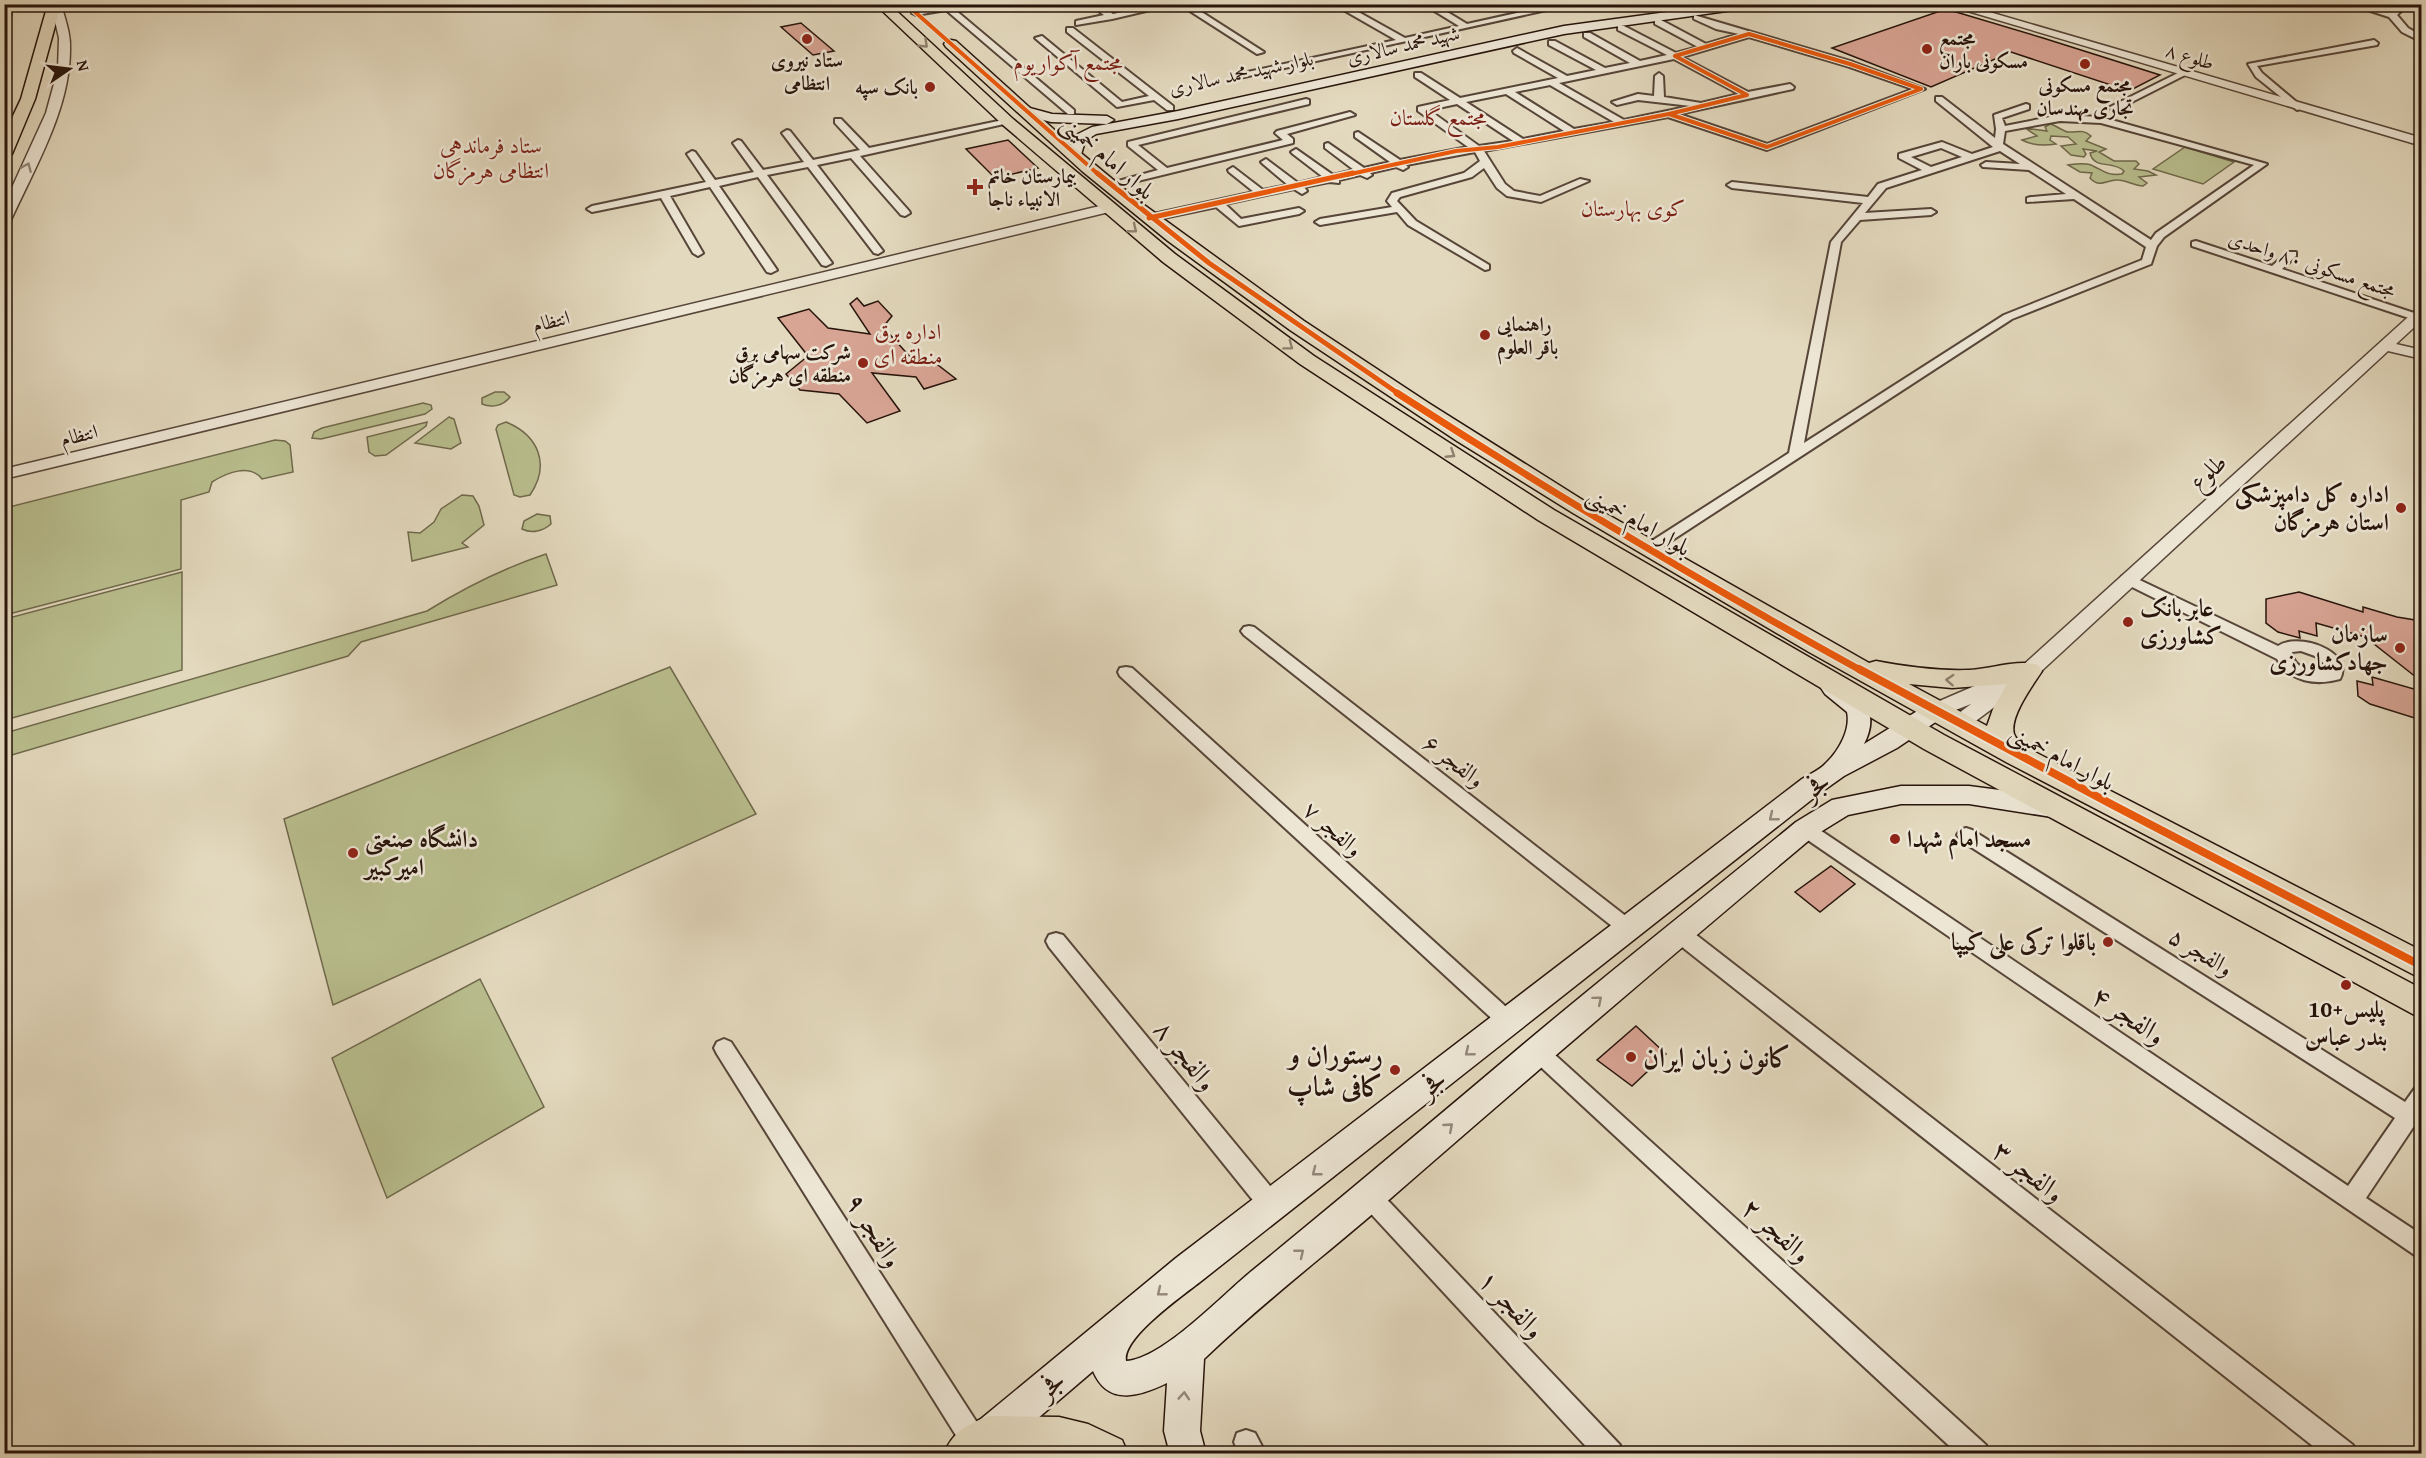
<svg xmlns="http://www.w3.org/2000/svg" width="2426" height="1458" viewBox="0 0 2426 1458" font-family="'Gentium Book Plus',Amiri,serif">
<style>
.green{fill:#b9be8e;stroke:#70694c;stroke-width:1.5}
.building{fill:#d8a494;stroke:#27140b;stroke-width:1.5}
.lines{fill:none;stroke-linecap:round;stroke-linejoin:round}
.minor-casing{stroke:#564538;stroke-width:4}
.tertiary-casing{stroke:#564538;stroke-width:3}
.secondary-casing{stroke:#27140b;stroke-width:3}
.primary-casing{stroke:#27140b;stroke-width:3}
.minor{fill:#ede6d5;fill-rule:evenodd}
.tertiary{fill:#ede6d5;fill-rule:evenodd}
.secondary{fill:#ede6d5;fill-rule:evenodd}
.primary{fill:#e3d9be;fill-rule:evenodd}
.cycleway-far3-casing{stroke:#ede6d5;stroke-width:6}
.cycleway-far2-casing{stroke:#ede6d5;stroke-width:8}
.cycleway-far1-casing{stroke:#ede6d5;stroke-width:10}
.cycleway-casing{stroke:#ede6d5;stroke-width:12}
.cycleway-far3{stroke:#e8590c;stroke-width:4}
.cycleway-far2{stroke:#e8590c;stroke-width:5}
.cycleway-far1{stroke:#e8590c;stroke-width:7}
.cycleway{stroke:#e8590c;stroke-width:8}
.oneway{stroke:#8e806d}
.oneway2{stroke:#94887a}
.poi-dot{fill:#8f2418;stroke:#ede6d5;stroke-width:2}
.labels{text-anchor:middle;stroke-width:5;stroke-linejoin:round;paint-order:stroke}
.far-poi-label{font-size:20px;font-weight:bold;fill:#27140b;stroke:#ede6d5;text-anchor:start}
.far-street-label{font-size:20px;fill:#27140b;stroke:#ede6d5}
.far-neighbourhood-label{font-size:22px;fill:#7a1f14;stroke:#ede6d5}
.street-label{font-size:24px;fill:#27140b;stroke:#ede6d5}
.poi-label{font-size:24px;font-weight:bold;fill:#27140b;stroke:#ede6d5;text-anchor:end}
.near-street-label{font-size:28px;fill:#27140b;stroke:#ede6d5}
.near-poi-label{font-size:28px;font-weight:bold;fill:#27140b;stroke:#ede6d5;text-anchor:end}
</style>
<rect width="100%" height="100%" fill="#e3d9be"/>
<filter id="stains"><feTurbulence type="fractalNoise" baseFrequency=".00333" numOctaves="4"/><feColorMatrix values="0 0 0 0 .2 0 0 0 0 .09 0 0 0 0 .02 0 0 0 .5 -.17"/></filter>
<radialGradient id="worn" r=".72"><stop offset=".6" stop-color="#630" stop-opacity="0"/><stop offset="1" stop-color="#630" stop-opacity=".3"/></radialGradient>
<g class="green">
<path d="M2050 124C2056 125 2062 131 2068 132 2077 133 2082 128 2091 136L2086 141 2106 149 2099 152 2114 161H2136L2139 164 2134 169 2148 171 2156 175 2139 177 2147 183 2143 186C2135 186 2126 180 2118 180 2107 179 2100 189 2090 178L2092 173 2080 172 2068 165C2075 164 2087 162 2093 166 2104 171 2108 176 2122 174L2124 171C2113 160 2094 170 2090 153L2097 151 2083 149 2086 154 2084 157 2071 155 2061 146 2076 144 2068 137 2051 136 2050 140 2056 144C2044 146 2033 146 2022 140L2037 136 2025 128 2047 131 2045 127Z"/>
<polygon points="2185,147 2234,162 2203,184 2153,169"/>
<path d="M495 392H504L510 397C503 406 492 408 482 404V398Z"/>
<polygon points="423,403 431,405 432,409 425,414 321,439 312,438 314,432 322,428"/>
<polygon points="449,417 454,419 461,443 451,449 415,443"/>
<polygon points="427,422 426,426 386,455 375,456 369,452 367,437"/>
<path d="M506 422C538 435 551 464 530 495L520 497 514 495 496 429 498 425Z"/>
<path d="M275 440 285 441 290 445 293 472 262 479C250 463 226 473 212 482L209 492 181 500V569L5 615V508Z"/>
<polygon points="462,495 473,496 479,506 484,525 462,543 468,547 412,561 408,532 420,533 434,522 441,509"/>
<path d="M537 514 550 516 551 524C543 531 532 534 522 529L524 521Z"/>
<path d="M546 554 557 585 361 642 348 656 5 757V733L427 611C464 588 504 568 546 554Z"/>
<polygon points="182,572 182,670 5,720 5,619"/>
<polygon points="670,667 756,814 333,1005 284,819"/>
<polygon points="480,979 544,1107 387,1198 332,1058"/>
</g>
<g class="building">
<polygon points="1946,9 2043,38 2160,75 2129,91 2011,52 1931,87 1832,48"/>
<polygon points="801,23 834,51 813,55 781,27"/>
<polygon points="1008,140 1038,168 995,178 966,149"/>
<polygon points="857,298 864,306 878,301 892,316 883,327 913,360 934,362 956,379 924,389 916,377 872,373 900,411 867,423 839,394 800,390 786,374 808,356 778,318 809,309 828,328 870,334 850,304"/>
<polygon points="2299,592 2363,612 2363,607 2397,617 2421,621 2421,681 2365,637 2316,623 2317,636 2299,631 2300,638 2278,632 2266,623 2266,599"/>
<polygon points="2372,677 2421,691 2421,720 2370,704 2358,696 2357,681 2373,685"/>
<polygon points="1831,866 1855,884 1820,912 1795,892"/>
<polygon points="1636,1026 1666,1054 1632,1086 1597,1060"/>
</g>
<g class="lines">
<g class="minor-casing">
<g id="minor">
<polygon points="959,4 959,8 954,9 1074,110 1074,114 1068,114 946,10 916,15 912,13 947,5"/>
<polygon points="1089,4 1099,4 1113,14 1158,4 1176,4 1112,19 1076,25 1076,21 1104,15"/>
<polygon points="1179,4 1189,4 1264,52 1257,54"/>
<polygon points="1333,4 1344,4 1405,38 1459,26 1423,4 1434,4 1467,24 1557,4 1574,4 1235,79 1234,77 1238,74 1396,40"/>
<polygon points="2284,4 2300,4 2296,6"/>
<polygon points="2349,4 2364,4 2390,12 2399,4 2408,4 2397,15 2408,28 2422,36 2422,42 2402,32 2389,17"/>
<path d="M1694 15 1853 62 1925 89 1767 150 1668 117 1484 151 1505 184 1514 191 1540 196 1580 179 1589 181 1541 202 1507 196 1497 188 1484 168 1472 177 1400 197 1397 201 1416 221 1489 265V269L1485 270 1408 225 1397 212 1320 225 1315 222 1320 219 1392 207 1387 201 1392 193 1464 173 1480 161 1475 152 1406 165 1408 167 1403 170 1396 167 1370 173 1372 175 1367 178 1360 175 1339 180V183L1329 182 1304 187 1307 191 1302 194 1294 189 1225 204 1241 219 1299 208 1304 211 1299 214 1239 226 1216 207 1149 221 1144 218 1149 215 1254 192 1229 172 1228 170 1233 167 1263 190 1288 185 1263 164 1261 162 1266 159 1298 183 1323 177 1293 154 1291 152 1296 149 1333 175 1354 170 1325 148V144L1328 143 1364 168 1390 162 1355 137V133L1358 132 1400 160 1468 147 1418 111V107L1450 100 1415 77V73H1421L1460 98 1558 78 1514 53 1513 51 1517 48 1567 76 1596 70 1549 45V41H1555L1605 68 1630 63 1584 37V33H1590L1640 61 1667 55 1618 30V26H1624L1676 53 1698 47 1655 24V20H1661L1706 44 1739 34 1716 29 1694 19ZM1749 37 1847 66 1913 89 1767 144 1679 114 1793 89 1794 87 1790 84 1748 92 1682 57ZM1674 59 1739 94 1701 103 1664 97 1663 76 1659 73 1655 76 1654 96 1638 94 1612 102 1617 105 1638 100 1691 106 1624 120 1559 83ZM1550 85 1614 122 1574 129 1515 92ZM1506 94 1564 131 1523 139 1466 102ZM1457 104 1513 141 1479 146 1429 110Z"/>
<polygon points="1067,28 1073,28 1173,106 1173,110 1167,110 1154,100 1117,107 1035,38 1042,36 1122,102 1149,96 1067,32"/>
<polygon points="2374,40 2378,43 2377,45 2257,66 2262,73 2300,105 2300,109 2297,110 2256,77 2248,64"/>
<polygon points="2182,71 2189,73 2116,110 2108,108"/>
<path d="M1936 97H1942L1995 138 1996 129 1994 115 2026 104 2029 105V109L2002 118 2005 126 2060 115 2101 117 2267 164 2164 237 2157 246 2151 264 2012 319 1654 552H1644L1642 549 1644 546 1789 453 1831 242 1863 203 1732 188 1727 185 1732 182 1868 197 1878 184 1922 170 1899 158V154L1942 142 1972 154 1993 147 1936 101ZM2060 121 2101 123 2254 165 2156 233 2151 240 2003 144 2005 131ZM1941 148 1962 157 1931 167 1911 157ZM2000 151 2020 164 1986 162 1981 165 1983 167 2029 170 2066 194 2031 197 2027 198V202L2074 199 2146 247 2142 260 2004 315 1804 443 1841 242 1860 220 1931 215 1936 212 1931 209 1865 213 1886 188Z"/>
<polygon points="1306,99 1309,100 1309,104 1138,145 1167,168 1283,140 1275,133 1277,131 1350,112 1355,115 1287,134 1293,139 1293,143 1109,188 1104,185 1158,170 1128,146 1128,142"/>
<polygon points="835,119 841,119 869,148 1008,119 1013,122 860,156 909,211 910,213 905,216 901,215 851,158 817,165 883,251 878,254 874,253 808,167 767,175 832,263 826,266 822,265 758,177 719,186 777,270 771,273 767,272 710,187 670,196 703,253 698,256 693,253 661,198 592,212 587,209 592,206 706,182 687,154 692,151 695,152 715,180 754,172 733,143 738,140 741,141 763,170 804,162 782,133 787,130 790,131 813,160 860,150 835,123"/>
<polygon points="2196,241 2272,266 2288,252 2296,252 2296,256 2282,269 2420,315 2422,317 2416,320 2412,319 2192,246 2192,242"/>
<path d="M2127 574 2278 646C2297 632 2355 651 2340 679 2316 686 2290 682 2277 659L2122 582 2120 579 2122 576ZM2301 651 2315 656 2327 666 2326 671C2313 672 2293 669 2292 652Z"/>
<polygon points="1249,626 1254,627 1636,924 1638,929 1636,934 1629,937 1622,934 1244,635 1241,631 1244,627"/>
<polygon points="1126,667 1132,668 1515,1015 1518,1021 1515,1027 1508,1030 1501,1027 1120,676 1118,672 1120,668"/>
<polygon points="1805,822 1811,824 2348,1186 2395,1118 1960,840 1957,835 1960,830 1966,828 1972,830 2405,1102 2415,1088 2422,1086 2422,1114 2366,1198 2422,1235 2422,1260 1799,834 1796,829 1799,824"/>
<polygon points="1679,925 1686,927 2353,1445 2356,1454 2323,1454 1672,939 1670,933 1672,927"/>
<polygon points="1056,933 1063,935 1280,1198 1283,1206 1280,1214 1272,1217 1264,1214 1049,947 1046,941 1049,935"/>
<polygon points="724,1039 731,1042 985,1435 988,1444 985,1453 967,1453 717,1054 714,1048 717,1042"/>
<polygon points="1537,1042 1544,1045 1986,1445 1989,1454 1958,1454 1530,1057 1527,1051 1530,1045"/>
<polygon points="1369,1185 1377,1189 1620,1445 1623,1454 1593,1454 1361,1203 1358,1196 1361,1189"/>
<polygon points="1246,1430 1255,1433 1266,1454 1239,1454 1234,1442 1237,1433"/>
</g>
</g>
<g class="tertiary-casing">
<g id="tertiary">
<path d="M51 4H61C65 19 71 34 70 50 70 109 35 167 11 220L4 224V205L46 113 58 69 59 38Z"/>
<polygon points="1944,4 1962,4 2422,138 2422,146"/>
<polygon points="1108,204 1113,205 1115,208 1113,211 4,479 4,469"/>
<polygon points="2422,308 2422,320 2396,344 2422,350 2422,359 2388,351 2036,676 1965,729 1958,731 1951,729 1948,724 1951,719 1971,704 1935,718 1928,716 1925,711 1928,706 1993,678 2000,676 2006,678 2022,666 2417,309"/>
</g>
</g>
<g class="secondary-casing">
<g id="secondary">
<polygon points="1726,4 1760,4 1755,7 1564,34 1178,119 1096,134 1085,141 1080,158 1070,158 1068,155 1074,136 1092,127 1178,111 1564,26"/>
<polygon points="1026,107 1052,114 1107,116 1114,120 1107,124 1051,122 1021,114 1019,111"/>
<path d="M1833 680C1864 689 1880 714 1864 744L1927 705 1935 703 1943 705 1947 711 1943 717 1897 748 1844 776 1820 793 1200 1282C1182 1296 1122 1338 1126 1361 1163 1359 1223 1294 1253 1270 1345 1195 1435 1119 1525 1043 1614 968 1706 896 1796 822L1832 800 1901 786H1969L2052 797 2061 800 2065 807 2061 814 2052 817 1969 804H1901L1848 815 1814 836C1669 958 1525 1081 1383 1205 1323 1257 1261 1304 1204 1359L1200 1431 1206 1454H1170L1164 1431 1167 1383C1140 1396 1108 1407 1093 1371L1002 1449 990 1454 976 1449 971 1436 976 1423 1176 1258 1802 779C1810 774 1820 770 1826 763 1839 751 1851 729 1847 712L1825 694 1821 688 1825 682Z"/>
</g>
</g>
<g class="primary-casing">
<g id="primary">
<polygon points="4,4 12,4 11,16 4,20"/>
<polygon points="48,4 61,4 35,99 12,154 4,159 4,135 21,99"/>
<polygon points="875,4 889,4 1013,119 1175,254 1314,356 1554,510 1944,735 2422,989 2422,1019 1924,749 1538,520 1300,364 1163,262 1003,125"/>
<path d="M951 40 956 41 1070 144 1140 202 1304 321 1430 404 1589 504 1869 663 1876 661C1907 667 1938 671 1969 670 1991 669 2018 659 2038 665L2042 671C2033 685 2009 717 2014 734 2016 739 2020 742 2023 746L2422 951V979L2006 762 1809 652 1573 513 1457 441 1290 330 1168 241 1082 171 946 47 944 44 946 41ZM1909 684 1952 688 2007 684 1993 709 1987 726Z"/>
<path d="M989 1416 1059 1417 1088 1424 1122 1440 1128 1454H944C952 1432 968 1424 989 1416Z"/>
</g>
</g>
<use href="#minor" class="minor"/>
<use href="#tertiary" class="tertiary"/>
<use href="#secondary" class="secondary"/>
<use href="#primary" class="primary"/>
<g class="cycleway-far3-casing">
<g id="cycleway-far3">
<polyline points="906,4 1099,175"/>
<polygon points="1749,34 1850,64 1921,89 1767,147 1669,114 1747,95 1675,56"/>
<polyline points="1346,175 1456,151 1498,147 1669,114"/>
</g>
</g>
<g class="cycleway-far2-casing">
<g id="cycleway-far2">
<polyline points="1097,173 1209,263 1399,394"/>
<polyline points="1149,218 1353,173"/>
</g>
</g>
<g class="cycleway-far1-casing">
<path id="cycleway-far1" d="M1397 393C1549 491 1704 584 1862 671"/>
</g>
<g class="cycleway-casing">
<polyline id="cycleway" points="1859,669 2111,804 2422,966"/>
</g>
<use href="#cycleway-far3" class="cycleway-far3"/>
<use href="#cycleway-far2" class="cycleway-far2"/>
<use href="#cycleway-far1" class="cycleway-far1"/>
<use href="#cycleway" class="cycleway"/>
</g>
<defs><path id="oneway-chevron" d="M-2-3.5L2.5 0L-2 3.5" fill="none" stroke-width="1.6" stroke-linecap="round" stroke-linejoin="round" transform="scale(1.5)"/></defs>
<g class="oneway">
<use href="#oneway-chevron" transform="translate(924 44) rotate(43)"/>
<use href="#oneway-chevron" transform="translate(1133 229) rotate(39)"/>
<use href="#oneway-chevron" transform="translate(1289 346) rotate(37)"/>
<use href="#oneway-chevron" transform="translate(1451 454) rotate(33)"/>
<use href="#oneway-chevron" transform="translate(1950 680) rotate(-177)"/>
</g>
<g class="oneway2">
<use href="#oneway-chevron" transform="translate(27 167) rotate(-67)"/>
<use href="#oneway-chevron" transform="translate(1773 817) rotate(141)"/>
<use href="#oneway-chevron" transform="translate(1598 1000) rotate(-40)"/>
<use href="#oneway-chevron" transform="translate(1469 1052) rotate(141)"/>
<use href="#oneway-chevron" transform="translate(1449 1127) rotate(-41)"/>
<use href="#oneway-chevron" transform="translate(1316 1172) rotate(142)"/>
<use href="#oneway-chevron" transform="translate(1300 1253) rotate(-39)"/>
<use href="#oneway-chevron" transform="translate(1161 1292) rotate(141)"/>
<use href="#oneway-chevron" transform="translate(1184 1396) rotate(-86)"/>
</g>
<g class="poi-dot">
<circle cx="807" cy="39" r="6"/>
<circle cx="1927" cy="49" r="6"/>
<circle cx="2085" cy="64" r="6"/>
<circle cx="930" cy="87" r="6"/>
<path d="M972 178h6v6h6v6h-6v6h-6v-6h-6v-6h6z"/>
<circle cx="1485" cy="335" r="6"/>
<circle cx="863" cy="363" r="6"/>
<circle cx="2401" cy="508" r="6"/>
<circle cx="2128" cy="622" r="6"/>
<circle cx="2400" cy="648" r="6"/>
<circle cx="1895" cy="839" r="6"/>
<circle cx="353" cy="853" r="6"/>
<circle cx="2108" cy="942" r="6"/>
<circle cx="2346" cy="985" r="6"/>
<circle cx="1631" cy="1057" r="6"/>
<circle cx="1395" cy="1070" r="6"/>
</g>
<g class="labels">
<g class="far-poi-label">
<text x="1939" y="45">مجتمع<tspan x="1939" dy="23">مسکونی باران</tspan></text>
<text x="807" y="67" text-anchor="middle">ستاد نیروی<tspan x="807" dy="23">انتظامی</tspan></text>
<text x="2085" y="92" text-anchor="middle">مجتمع مسکونی<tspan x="2085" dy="23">تجاری مهندسان</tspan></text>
<text x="918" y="94" text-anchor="end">بانک سپه</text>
<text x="988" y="183">بیمارستان خاتم<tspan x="988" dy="23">الانبیاء ناجا</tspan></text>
<text x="1497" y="331">راهنمایی<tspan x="1497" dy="23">باقر العلوم</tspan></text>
<text x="851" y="359" text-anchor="end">شرکت سهامی برق<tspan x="851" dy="23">منطقه ای هرمزگان</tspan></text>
</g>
<g class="far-street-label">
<text transform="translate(1403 45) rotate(-13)" y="7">شهید محمد سالاری</text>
<text transform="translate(2190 56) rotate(17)" y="7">طلوع ۸</text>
<text transform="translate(1241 73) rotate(-12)" y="7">بلوار شهید محمد سالاری</text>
<text transform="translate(2312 264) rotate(18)" y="7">مجتمع مسکونی ۸۰ واحدی</text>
<text transform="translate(551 321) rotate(-14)" y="7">انتظام</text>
<text transform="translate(79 435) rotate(-14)" y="7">انتظام</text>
</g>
<g class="far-neighbourhood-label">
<text x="1068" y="70">مجتمع آکواریوم</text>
<text x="1438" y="125">مجتمع گلستان</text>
<text x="491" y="153">ستاد فرماندهی<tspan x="491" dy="25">انتظامی هرمزگان</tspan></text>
<text x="1633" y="216">کوی بهارستان</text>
<text x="908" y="339">اداره برق<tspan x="908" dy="25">منطقه ای</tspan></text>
</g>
<g class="street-label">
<text transform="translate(1108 157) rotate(41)" y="8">بلوار امام خمینی</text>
<text transform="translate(2208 472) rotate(-42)" y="8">طلوع</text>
<text transform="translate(1639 521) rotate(30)" y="8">بلوار امام خمینی</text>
<text transform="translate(2062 757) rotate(28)" y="8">بلوار امام خمینی</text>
<text transform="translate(1454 761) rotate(38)" y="8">والفجر ۶</text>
<text transform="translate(1333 829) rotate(42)" y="8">والفجر ۷</text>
<text transform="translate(2201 952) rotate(32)" y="8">والفجر ۵</text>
</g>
<g class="poi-label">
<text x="2389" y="502">اداره کل دامپزشکی<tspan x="2389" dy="28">استان هرمزگان</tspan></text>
<text x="2140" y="616" text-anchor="start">عابر بانک<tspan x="2140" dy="28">کشاورزی</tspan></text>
<text x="2388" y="642">سازمان<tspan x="2388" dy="28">جهادکشاورزی</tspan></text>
<text x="365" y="847" text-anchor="start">دانشگاه صنعتی<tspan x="365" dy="28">امیرکبیر</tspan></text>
<text x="1907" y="847" text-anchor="start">مسجد امام شهدا</text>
<text x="2096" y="950">باقلوا ترکی علی کیپا</text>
<text x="2346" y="1017" text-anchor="middle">پليس+10<tspan x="2346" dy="28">بندر عباس</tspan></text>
</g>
<g class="near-street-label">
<text transform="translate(1815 785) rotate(-36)" y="10">فجر</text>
<text transform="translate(2129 1015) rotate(34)" y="10">والفجر ۴</text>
<text transform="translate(1186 1055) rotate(51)" y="10">والفجر ۸</text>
<text transform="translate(1431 1083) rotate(-39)" y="10">فجر</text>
<text transform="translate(2029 1171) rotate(38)" y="10">والفجر ۳</text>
<text transform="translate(875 1230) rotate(58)" y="10">والفجر ۹</text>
<text transform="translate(1777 1230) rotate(42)" y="10">والفجر ۲</text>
<text transform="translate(1512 1304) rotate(47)" y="10">والفجر ۱</text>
<text transform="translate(1050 1384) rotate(-40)" y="10">فجر</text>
</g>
<g class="near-poi-label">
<text x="1383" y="1064">رستوران و<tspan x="1383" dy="32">کافی شاپ</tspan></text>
<text x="1643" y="1067" text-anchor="start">کانون زبان ایران</text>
</g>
</g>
<rect width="2426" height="1458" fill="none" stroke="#e3d9be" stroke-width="24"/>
<rect x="6" y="6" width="2414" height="1446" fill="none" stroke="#27140b" stroke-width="3"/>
<rect x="12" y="12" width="2402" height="1434" fill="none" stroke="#27140b" stroke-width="1.5"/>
<g transform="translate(69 69) rotate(76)" stroke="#ede6d5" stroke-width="4.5" paint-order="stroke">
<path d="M0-4.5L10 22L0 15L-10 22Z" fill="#27140b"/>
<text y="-9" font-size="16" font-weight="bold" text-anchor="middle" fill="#27140b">N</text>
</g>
<rect width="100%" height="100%" filter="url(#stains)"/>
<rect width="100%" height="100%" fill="url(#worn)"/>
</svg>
